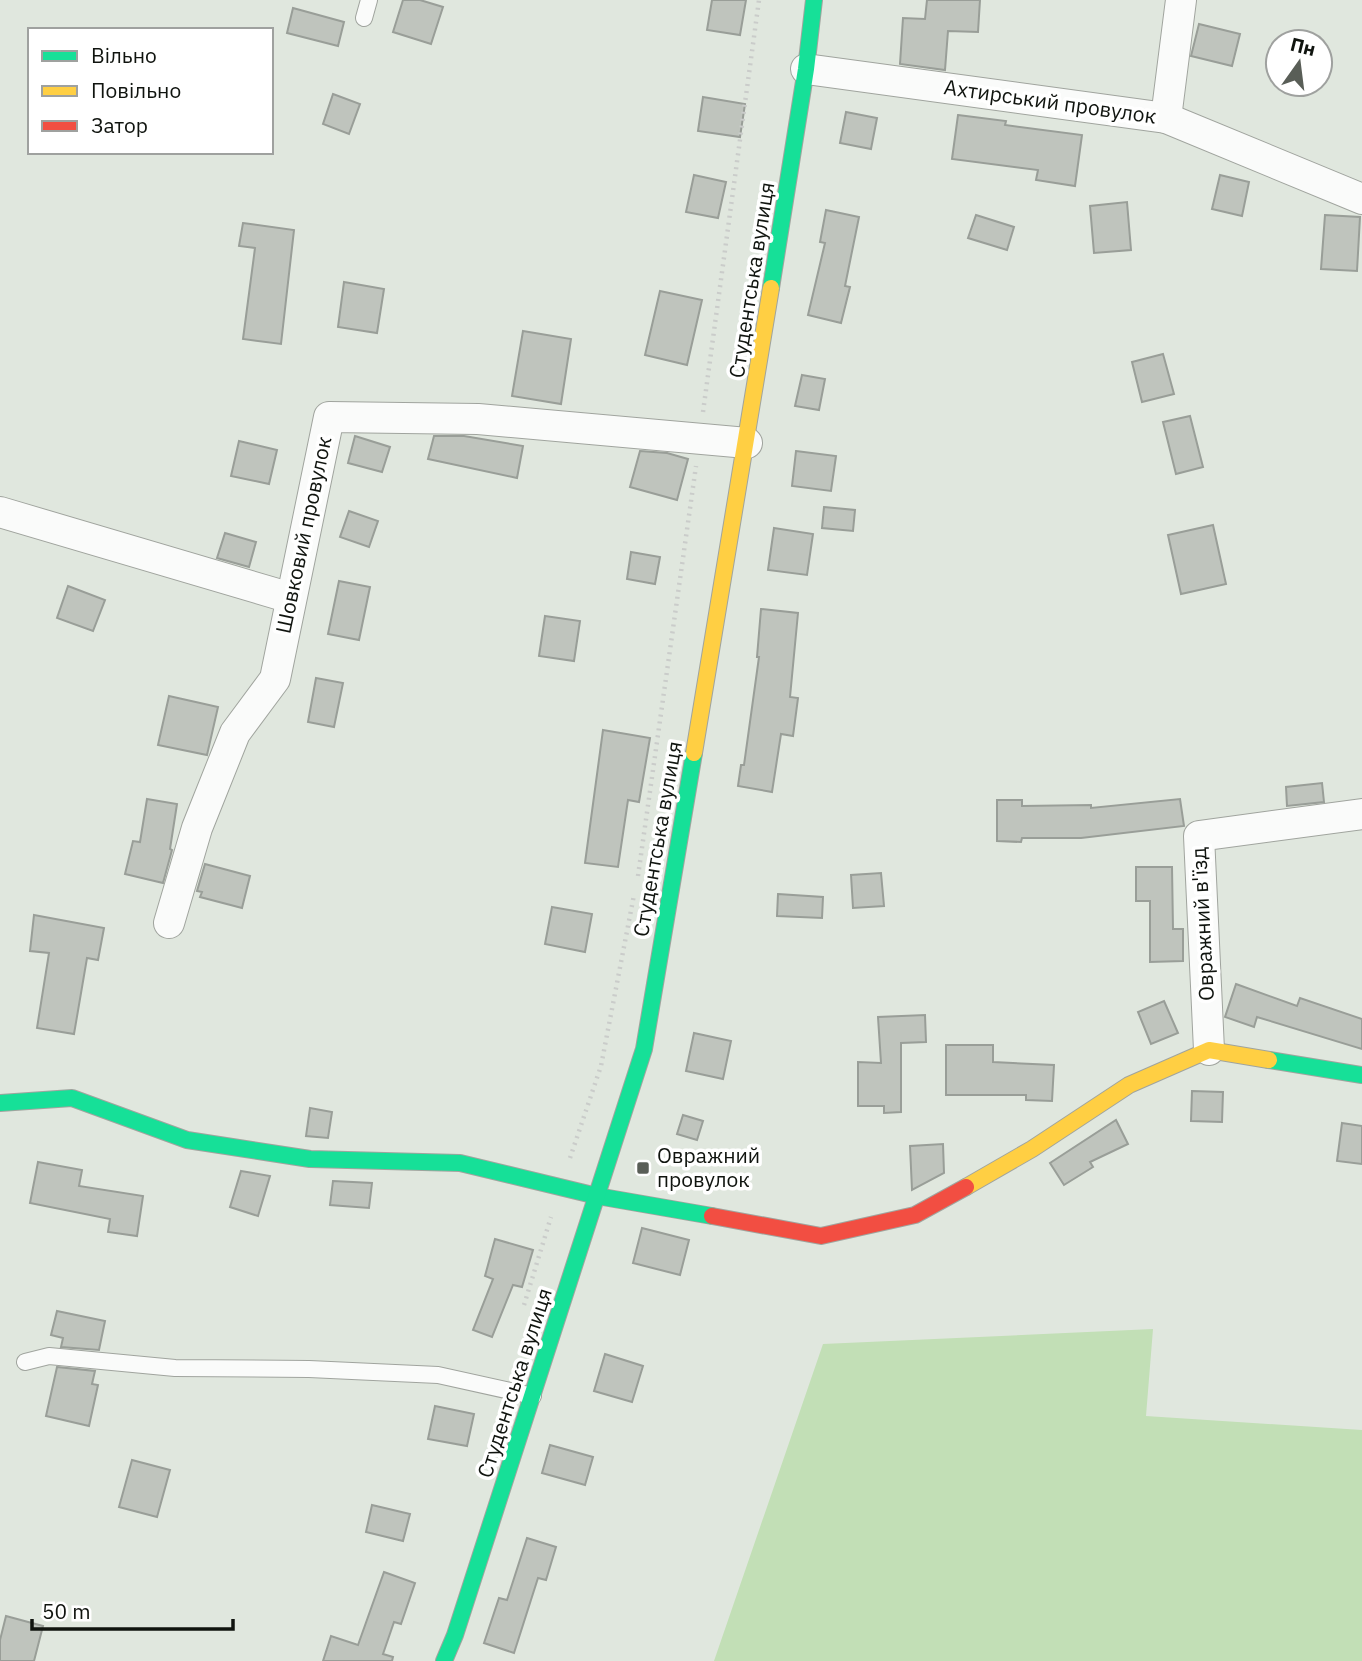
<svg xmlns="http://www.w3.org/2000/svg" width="1362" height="1661" viewBox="0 0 1362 1661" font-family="'IBM Plex Sans',sans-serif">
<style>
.green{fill:#c2dfb6}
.building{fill:#bfc4bd;stroke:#999e98;stroke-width:2}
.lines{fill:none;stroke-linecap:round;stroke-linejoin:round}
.lane-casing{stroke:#a0a49e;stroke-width:18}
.street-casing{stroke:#a0a49e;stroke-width:32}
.fast-casing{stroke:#a0a49e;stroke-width:18}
.slow-casing{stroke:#a0a49e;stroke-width:18}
.jam-casing{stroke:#a0a49e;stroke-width:18}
.path{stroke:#caccca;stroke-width:4.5;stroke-dasharray:2 5;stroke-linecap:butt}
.lane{stroke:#fafbfa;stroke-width:16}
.street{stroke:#fafbfa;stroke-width:30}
.fast{stroke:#16e098;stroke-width:16}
.slow{stroke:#ffcf43;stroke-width:16}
.jam{stroke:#f24e42;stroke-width:16}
.poi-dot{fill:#595e57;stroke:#fff;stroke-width:2.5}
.labels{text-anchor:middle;stroke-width:7;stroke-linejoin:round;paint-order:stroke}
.street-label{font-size:21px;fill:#10140f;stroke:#fff}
.poi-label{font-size:21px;fill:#10140f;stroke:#fff;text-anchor:start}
</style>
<rect width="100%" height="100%" fill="#e0e7de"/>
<polygon class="green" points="1153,1329 1146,1416 1362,1430 1362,1661 714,1661 823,1344"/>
<g class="building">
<polygon points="403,0 420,0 443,7 431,44 393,32"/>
<polygon points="712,0 746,0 740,35 707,30"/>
<polygon points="927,0 980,0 978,32 948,31 945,70 900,64 903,18 925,19"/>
<polygon points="293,8 344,22 338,46 287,33"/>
<polygon points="1199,24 1240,34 1232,66 1191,56"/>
<polygon points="333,94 360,104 349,134 323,124"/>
<polygon points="703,97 745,104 740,137 698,131"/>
<polygon points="846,112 877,118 871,149 840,143"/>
<polygon points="958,115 1006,121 1005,125 1082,135 1075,186 1036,180 1038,170 952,159"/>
<polygon points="694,175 726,182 718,218 686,212"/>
<polygon points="1220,175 1249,182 1242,216 1212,209"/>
<polygon points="1127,202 1131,250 1094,253 1090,206"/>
<polygon points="826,210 859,217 845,286 850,287 841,323 808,315 825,243 820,242"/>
<polygon points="976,215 1014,227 1007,250 968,238"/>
<polygon points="1325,215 1360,217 1357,271 1321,269"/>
<polygon points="243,223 294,230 281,344 243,339 255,248 239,246"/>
<polygon points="344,282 384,289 377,333 338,327"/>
<polygon points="660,291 702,300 687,365 645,355"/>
<polygon points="523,331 571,339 561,404 512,396"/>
<polygon points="1163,354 1174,394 1142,402 1132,362"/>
<polygon points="802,375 825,379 819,410 795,406"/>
<polygon points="1190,416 1203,467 1176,474 1163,422"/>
<polygon points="355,436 390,447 382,472 348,463"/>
<polygon points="434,436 464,436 523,446 517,478 428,459"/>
<polygon points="239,441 277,450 269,484 231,476"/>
<polygon points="640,451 667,453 688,459 677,500 630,487"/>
<polygon points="796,451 836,456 831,491 792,486"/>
<polygon points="824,507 855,510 853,531 822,528"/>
<polygon points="349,511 378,521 369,547 340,537"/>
<polygon points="1213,525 1226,584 1181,594 1168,535"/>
<polygon points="774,528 813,534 807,575 768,570"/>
<polygon points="225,533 256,542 249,567 217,558"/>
<polygon points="631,552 660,557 655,584 627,579"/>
<polygon points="339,581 370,587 359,640 328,634"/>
<polygon points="68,586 105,600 93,631 57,618"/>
<polygon points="761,609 798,613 790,697 798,698 793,736 781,734 772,792 738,786 741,765 744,765 759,657 757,657"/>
<polygon points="545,616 580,621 574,661 539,656"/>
<polygon points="316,678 343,683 334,727 308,722"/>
<polygon points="169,696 218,707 207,755 158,745"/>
<polygon points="603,730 650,738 639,802 628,800 618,867 585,863"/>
<polygon points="1322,783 1324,802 1287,806 1286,787"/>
<polygon points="147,799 177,804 170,849 172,850 163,883 125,874 133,841 140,842"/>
<polygon points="1180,799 1184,826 1081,838 1022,838 1021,842 997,841 997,800 1022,800 1022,806 1091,805 1091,808"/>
<polygon points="205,864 250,876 242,908 200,897 202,892 197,891"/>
<polygon points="1136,867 1172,867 1173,929 1183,929 1183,961 1150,962 1150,901 1136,901"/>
<polygon points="881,873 884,906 853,908 851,875"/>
<polygon points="778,894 823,897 822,918 777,916"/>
<polygon points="552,907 592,914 585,952 545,944"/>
<polygon points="34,915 104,928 98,960 87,958 74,1034 37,1028 49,953 30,951"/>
<polygon points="1236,984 1297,1006 1300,998 1362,1019 1362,1049 1257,1017 1254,1027 1225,1017"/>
<polygon points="1164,1001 1178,1033 1151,1044 1138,1012"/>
<polygon points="925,1015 926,1042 901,1043 901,1112 884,1113 884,1106 858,1106 858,1062 881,1063 878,1017"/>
<polygon points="694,1033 731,1041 723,1079 686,1071"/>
<polygon points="946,1045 993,1045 993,1062 1054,1065 1052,1101 1026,1100 1026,1095 946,1095"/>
<polygon points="1192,1091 1223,1092 1222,1122 1191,1121"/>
<polygon points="310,1108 332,1112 328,1138 306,1136"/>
<polygon points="683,1115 703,1121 697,1140 677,1134"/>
<polygon points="1116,1120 1128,1144 1090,1162 1093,1167 1064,1185 1050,1163"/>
<polygon points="1342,1123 1362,1126 1362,1164 1337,1161"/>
<polygon points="943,1144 944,1173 912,1190 910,1146"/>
<polygon points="38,1162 82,1170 79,1186 143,1196 137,1236 108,1232 110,1219 30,1203"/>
<polygon points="241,1171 270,1176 258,1216 230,1207"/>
<polygon points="333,1181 372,1183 369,1208 330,1205"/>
<polygon points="642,1228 689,1240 680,1275 633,1263"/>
<polygon points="495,1239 533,1250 522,1287 513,1285 492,1337 473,1330 493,1279 485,1276"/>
<polygon points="57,1311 105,1321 99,1350 61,1347 63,1338 51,1335"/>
<polygon points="605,1354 643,1366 632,1402 594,1391"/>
<polygon points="57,1367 95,1371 92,1384 98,1385 89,1426 46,1416"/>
<polygon points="435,1406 474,1414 467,1446 428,1439"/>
<polygon points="550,1445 593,1457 585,1485 542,1473"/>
<polygon points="132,1460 170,1470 157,1517 119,1507"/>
<polygon points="372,1505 410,1514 403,1541 366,1532"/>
<polygon points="527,1538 556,1547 546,1580 538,1578 514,1653 484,1643 499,1598 507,1600"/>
<polygon points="384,1572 415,1583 401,1624 394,1622 383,1654 393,1657 392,1661 323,1661 331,1636 358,1645"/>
<polygon points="6,1616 43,1626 34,1661 0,1661 0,1640"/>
</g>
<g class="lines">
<g class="lane-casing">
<g id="lane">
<polyline points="364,18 369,0"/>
<polyline points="25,1362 49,1356 175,1368 309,1369 438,1375 533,1396"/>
</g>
</g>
<g class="street-casing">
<g id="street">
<polyline points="806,69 1166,118 1362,199"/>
<polyline points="1166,118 1181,0"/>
<polyline points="0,512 291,598"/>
<polyline points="169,923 197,828 235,733 275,679 329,417 478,419 747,443"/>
<polyline points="1209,1050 1199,836 1362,814"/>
</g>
</g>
<g class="fast-casing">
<g id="fast">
<polyline points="771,288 806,69 814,0"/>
<polyline points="1269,1060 1362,1075"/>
<polyline points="0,1103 72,1098 187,1140 310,1159 460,1163 597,1196 712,1216"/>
<polyline points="444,1661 455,1635 644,1049 694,753"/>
</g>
</g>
<g class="slow-casing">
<g id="slow">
<polyline points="694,753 771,288"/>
<polyline points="966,1187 1032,1149 1129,1085 1209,1050 1269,1060"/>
</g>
</g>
<g class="jam-casing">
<polyline id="jam" points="712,1216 821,1236 915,1215 966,1187"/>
</g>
<g class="path">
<polyline points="703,412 759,0"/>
<polyline points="638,876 696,466"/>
<polyline points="570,1158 601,1066 634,895"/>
<polyline points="524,1305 551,1217"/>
</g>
<use href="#lane" class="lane"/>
<use href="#street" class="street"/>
<use href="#fast" class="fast"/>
<use href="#slow" class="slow"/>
<use href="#jam" class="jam"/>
</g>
<rect class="poi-dot" x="636" y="1161" width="14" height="14" rx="3.5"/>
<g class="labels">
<g class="street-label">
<text transform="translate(1050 102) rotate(8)" y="7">Ахтирський провулок</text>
<text transform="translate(752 280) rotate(-81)" y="7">Студентська вулиця</text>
<text transform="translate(304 535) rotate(-78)" y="7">Шовковий провулок</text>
<text transform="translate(658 839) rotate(-80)" y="7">Студентська вулиця</text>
<text transform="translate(1203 924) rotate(-93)" y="7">Овражний в'їзд</text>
<text transform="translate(515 1383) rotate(-72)" y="7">Студентська вулиця</text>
</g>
<g class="poi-label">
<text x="657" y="1163">Овражний<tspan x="657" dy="24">провулок</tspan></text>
</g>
</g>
<rect x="28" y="28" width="245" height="126" fill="#ffffff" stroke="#9fa19f" stroke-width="2"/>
<rect x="42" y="51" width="35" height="10" fill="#16e098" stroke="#9fa19f" stroke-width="2"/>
<text x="91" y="63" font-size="21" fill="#10140f">Вільно</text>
<rect x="42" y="86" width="35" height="10" fill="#ffcf43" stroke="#9fa19f" stroke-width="2"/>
<text x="91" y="98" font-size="21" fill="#10140f">Повільно</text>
<rect x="42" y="121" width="35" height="10" fill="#f24e42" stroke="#9fa19f" stroke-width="2"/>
<text x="91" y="133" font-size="21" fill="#10140f">Затор</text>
<g transform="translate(1299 63) rotate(14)"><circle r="33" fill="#ffffff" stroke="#9fa19f" stroke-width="2"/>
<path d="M0-5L12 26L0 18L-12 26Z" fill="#595e57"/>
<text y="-10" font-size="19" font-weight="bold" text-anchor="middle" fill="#10140f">Пн</text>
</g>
<path d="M32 1619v10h201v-10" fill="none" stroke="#10140f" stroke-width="3.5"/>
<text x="42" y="1619" font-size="21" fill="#10140f" stroke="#ffffff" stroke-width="5" paint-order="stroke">50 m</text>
</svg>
